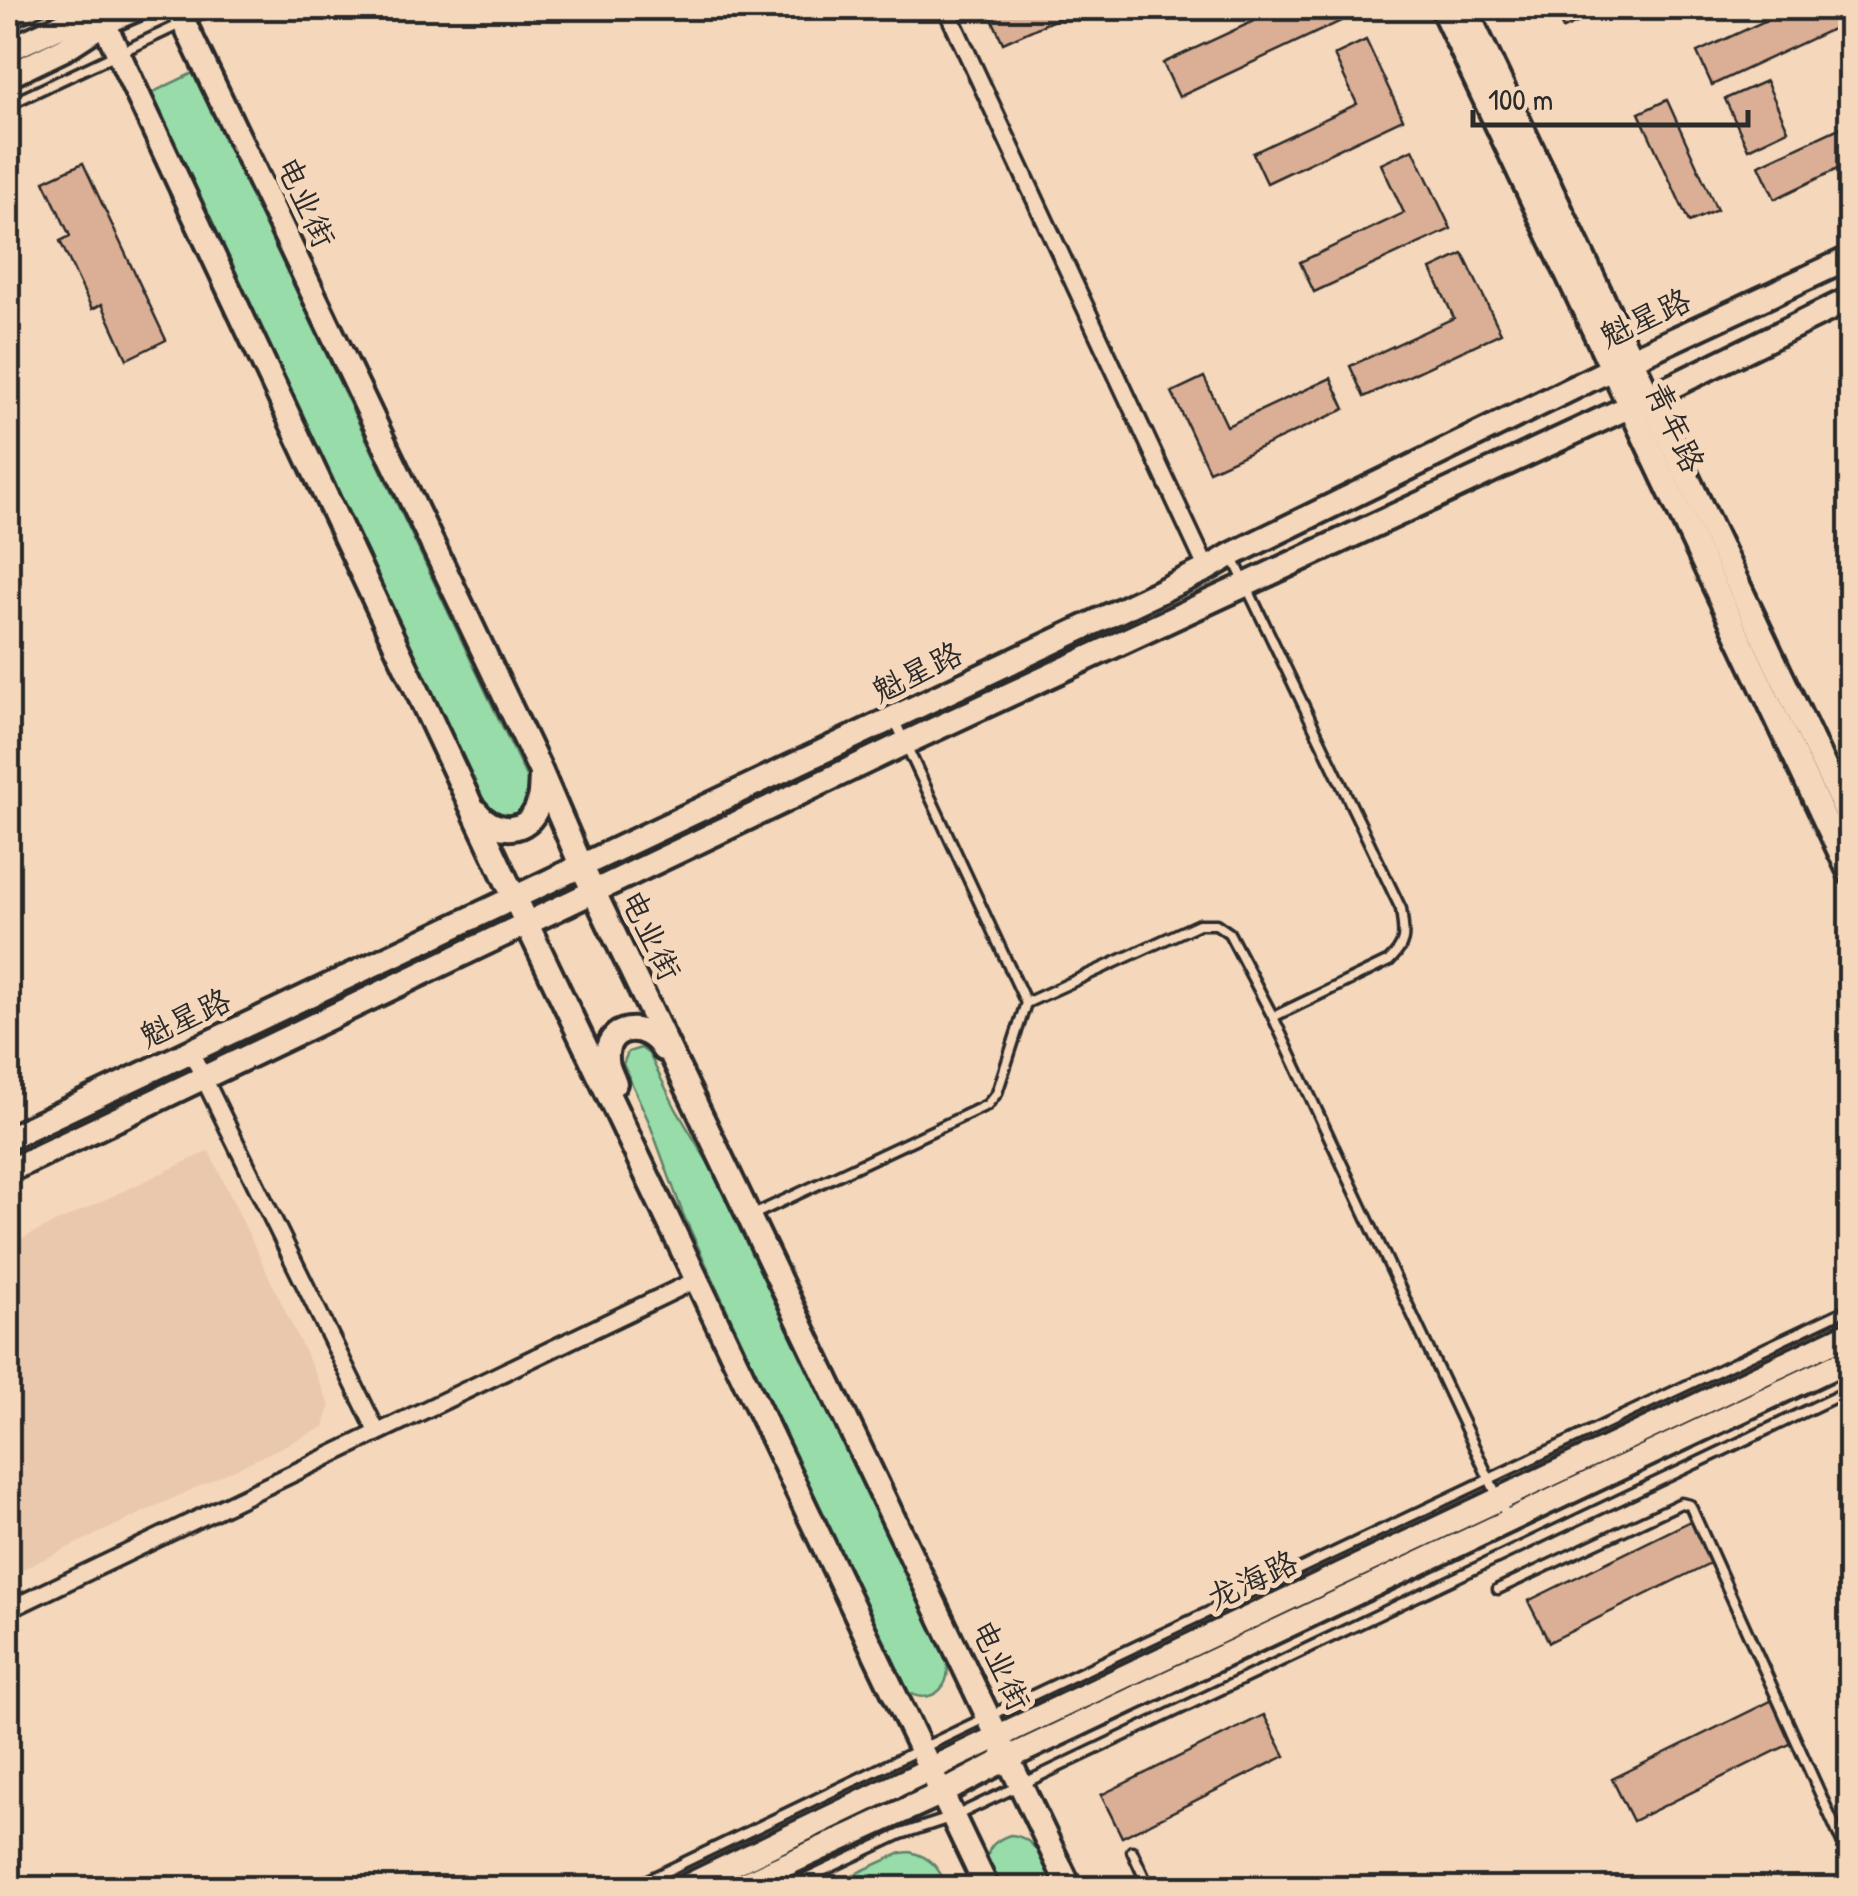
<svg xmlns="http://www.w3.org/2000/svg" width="1858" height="1896" viewBox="0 0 1858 1896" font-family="'Patrick Hand','LXGW WenKai TC',sans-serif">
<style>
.built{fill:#e9c8ad}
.green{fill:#97dca9;stroke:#61846a;stroke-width:2.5}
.building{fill:#dbaf95;stroke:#2b2b2b;stroke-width:2.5}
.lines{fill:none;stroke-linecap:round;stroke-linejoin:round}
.lane-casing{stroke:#2b2b2b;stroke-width:15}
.street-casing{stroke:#2b2b2b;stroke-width:22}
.secondary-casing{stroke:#2b2b2b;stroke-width:30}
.lane{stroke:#f5d7bb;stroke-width:8}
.street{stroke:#f5d7bb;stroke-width:15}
.secondary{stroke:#f5d7bb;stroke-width:22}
.labels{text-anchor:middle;stroke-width:10;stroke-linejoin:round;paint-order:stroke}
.street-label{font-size:32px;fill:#2b2b2b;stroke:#f5d7bb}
</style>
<rect width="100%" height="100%" fill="#f5d7bb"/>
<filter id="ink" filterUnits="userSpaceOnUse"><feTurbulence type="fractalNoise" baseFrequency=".01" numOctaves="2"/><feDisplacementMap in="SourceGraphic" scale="20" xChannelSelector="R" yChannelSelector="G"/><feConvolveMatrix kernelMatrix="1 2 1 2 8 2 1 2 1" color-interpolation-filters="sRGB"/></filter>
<g filter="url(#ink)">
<polygon class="built" points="209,1151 330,1405 324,1427 8,1576 8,1245"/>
<g class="green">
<polygon points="193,73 531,787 532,794 524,814 502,820 484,805 151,93"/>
<path d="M641 1048 649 1054 676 1109 728 1196 946 1659C956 1694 918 1711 898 1682L683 1214 649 1122 623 1064 628 1052Z"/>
<path d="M1010 1835C1038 1836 1045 1867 1055 1888H997C987 1865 978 1846 1010 1835Z"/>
<path d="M910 1852C932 1857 939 1869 948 1888H824L901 1853Z"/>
</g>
<g class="building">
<polygon points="987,8 1081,8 1003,43"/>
<polygon points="1282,8 1352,8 1356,14 1179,97 1163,63"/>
<polygon points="1553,8 1610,8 1563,29"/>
<polygon points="1793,8 1850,8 1850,21 1712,85 1697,52"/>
<polygon points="1366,40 1403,119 1267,183 1253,153 1357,104 1334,55"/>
<polygon points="1766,81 1788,130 1748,149 1725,99"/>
<polygon points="1667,100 1717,210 1689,222 1639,113"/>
<polygon points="1850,123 1850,163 1775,199 1759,165"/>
<polygon points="1413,149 1451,229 1314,292 1300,262 1404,213 1381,164"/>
<polygon points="83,163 166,340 127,359 102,304 92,309 60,241 70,236 44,181"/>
<polygon points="1463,254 1501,333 1364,397 1350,366 1454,318 1431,269"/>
<polygon points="1204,377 1227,426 1331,378 1345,409 1209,471 1172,392"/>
<polygon points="1691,1521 1712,1562 1549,1642 1528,1601"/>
<polygon points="1775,1699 1796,1741 1633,1821 1612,1779"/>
<polygon points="1264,1715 1285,1756 1122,1837 1101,1795"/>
</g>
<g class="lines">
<g class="lane-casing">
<g id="lane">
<polyline points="8,24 43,8"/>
<polyline points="8,105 215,8"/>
<path d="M1233 558 1401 909C1404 934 1408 943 1389 961L1273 1017"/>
<polyline points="894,719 1026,1003 1199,924 1216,924 1229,933 1273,1017 1508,1519"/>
<polyline points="751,1216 987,1105 997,1093 1026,1003"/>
<polyline points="1498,1589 1681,1503 1690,1505 1850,1860"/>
<polyline points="1132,1851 1149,1888"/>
<polyline points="631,1888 989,1716 1850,1308"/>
<polyline points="787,1888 901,1834 953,1817 1850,1390"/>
</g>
</g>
<g class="street-casing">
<g id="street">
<polyline points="946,8 1207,569"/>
<polyline points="191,1052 377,1432"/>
<polyline points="8,1610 696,1280"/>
<polyline points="8,1883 10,1888"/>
</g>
</g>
<g class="secondary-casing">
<g id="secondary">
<polyline points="97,8 514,897 987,1888"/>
<polyline points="177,8 541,772 581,865 1070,1888"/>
<polyline points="1442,8 1850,873"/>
<polyline points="1465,8 1850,821"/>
<polyline points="8,50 99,8"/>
<polyline points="8,76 64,49 104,23 139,8"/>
<path d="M476 811C492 831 523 837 536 810 541 800 540 788 541 777"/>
<path d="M615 1083C612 1076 607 1068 607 1060 604 1024 647 1020 663 1049"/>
<polyline points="8,1138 1207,569 1231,555 1632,359 1850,258"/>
<polyline points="8,1171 905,743 1650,397 1850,299"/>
<polyline points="683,1888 999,1736 1850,1333"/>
<polyline points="735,1888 942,1793 1008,1758 1850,1359"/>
</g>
</g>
<use href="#lane" class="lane"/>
<use href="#street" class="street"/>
<use href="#secondary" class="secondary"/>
</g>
</g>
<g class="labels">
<g class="street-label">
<text transform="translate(306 202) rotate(65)" y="11">电业街</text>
<text transform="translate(1645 318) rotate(-25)" y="11">魁星路</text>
<text transform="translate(1675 427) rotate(65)" y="11">青年路</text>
<text transform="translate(917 672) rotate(-26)" y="11">魁星路</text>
<text transform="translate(651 935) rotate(64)" y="11">电业街</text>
<text transform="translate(185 1018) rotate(-25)" y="11">魁星路</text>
<text transform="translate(1252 1580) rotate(-25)" y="11">龙海路</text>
<text transform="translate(1001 1665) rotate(65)" y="11">电业街</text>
</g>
</g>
<rect width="1858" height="1896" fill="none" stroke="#f5d7bb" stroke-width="40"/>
<rect x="20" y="20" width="1818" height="1856" fill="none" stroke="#2b2b2b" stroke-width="4" filter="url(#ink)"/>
<path d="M1473 110v15h275v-15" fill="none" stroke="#2b2b2b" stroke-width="5"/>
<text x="1488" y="110" font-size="30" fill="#2b2b2b" stroke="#f5d7bb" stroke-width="8" paint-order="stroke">100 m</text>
</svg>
